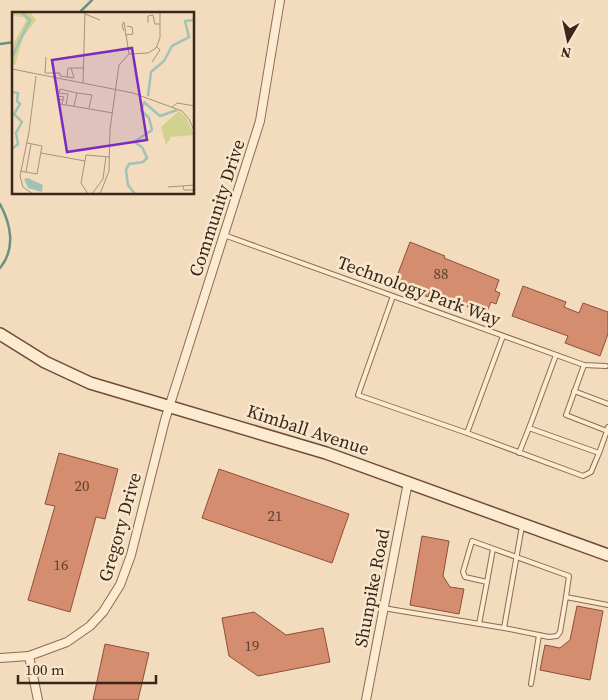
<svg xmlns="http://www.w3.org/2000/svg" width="608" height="700" viewBox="0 0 608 700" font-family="'Source Serif 4',serif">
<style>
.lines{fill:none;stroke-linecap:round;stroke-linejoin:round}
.stream{stroke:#689282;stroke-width:2.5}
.building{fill:#d48d6f;stroke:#8e4f38}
.lane-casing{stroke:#8c6b54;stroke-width:6}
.street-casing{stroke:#8c6b54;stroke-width:10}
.secondary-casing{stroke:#6e4c38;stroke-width:14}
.lane{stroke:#fcead1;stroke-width:4}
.street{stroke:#fcead1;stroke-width:8}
.secondary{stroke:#fcead1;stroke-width:11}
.labels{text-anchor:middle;stroke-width:5;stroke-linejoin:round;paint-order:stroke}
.number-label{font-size:15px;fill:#604030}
.street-label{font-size:18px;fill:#3a261b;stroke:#f9e7cd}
.inset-river{fill:none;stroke:#a1c3b5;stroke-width:2.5}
.inset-road{fill:none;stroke:#a8937c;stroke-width:1}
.view{fill:#7b2cbf;fill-opacity:0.15;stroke:#7b2cbf;stroke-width:2.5}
.inset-edge{fill:none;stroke:#3a261b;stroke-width:2.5}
</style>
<rect width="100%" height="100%" fill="#f2dcbd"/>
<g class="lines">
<g class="stream">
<polyline points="78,14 92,0"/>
<polyline points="0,44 14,42"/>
<path d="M0 204C11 224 16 249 0 268"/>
</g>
</g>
<g class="building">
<polygon points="410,242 445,256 444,258 499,280 495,291 500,293 496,304 491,302 486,314 430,292 428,297 394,284"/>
<polygon points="523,286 566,302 564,307 579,313 583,303 608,312 608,334 600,356 565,343 568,336 512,316"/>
<polygon points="59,453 118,469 105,519 96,517 70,612 28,600 55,506 45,504"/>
<polygon points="219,469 349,514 332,563 202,518"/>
<polygon points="422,536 449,541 443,576 450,587 464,589 459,614 410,605"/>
<polygon points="577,606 603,611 590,680 540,670 545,645 560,648 570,640"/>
<polygon points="254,612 286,635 323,628 330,662 258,676 229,656 222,618"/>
<polygon points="105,644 149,653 138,700 93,700"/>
</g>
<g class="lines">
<g class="lane-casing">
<g id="lane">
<polyline points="224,235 584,365 606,366"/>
<polyline points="393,296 358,395 467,433"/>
<polyline points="503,336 467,433 583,476 591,472 599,453 529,428 556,355"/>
<polyline points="584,365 566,415 607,431 608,427"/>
<polyline points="574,391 608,404"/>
<polyline points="519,453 529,428"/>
<polyline points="599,453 607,431"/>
<polyline points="487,582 493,549"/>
<polyline points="383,608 504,628 522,526"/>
<polyline points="479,624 487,582 465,577 463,572 472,541 569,576 566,597 608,605"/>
<polyline points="504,628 549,637 557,636 560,632 566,597"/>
<polyline points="531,684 539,635"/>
</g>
</g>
<g class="street-casing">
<g id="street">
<polyline points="29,656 38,700"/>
<polyline points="0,658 29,656 67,642 90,626 103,612 120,585 131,555 165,420 260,121 280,0"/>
<polyline points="366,700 408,482"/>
</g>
</g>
<g class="secondary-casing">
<polyline id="secondary" points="0,334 45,362 90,383 326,453 608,555"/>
</g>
<use href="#lane" class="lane"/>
<use href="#street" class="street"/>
<use href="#secondary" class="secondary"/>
</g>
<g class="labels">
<g class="number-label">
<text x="441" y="279">88</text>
<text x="82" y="491">20</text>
<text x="275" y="521">21</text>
<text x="61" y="570">16</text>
<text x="252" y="651">19</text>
</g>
<g class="street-label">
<text transform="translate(217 208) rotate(-72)" y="6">Community Drive</text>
<text transform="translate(419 291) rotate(20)" y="6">Technology Park Way</text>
<text transform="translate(308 430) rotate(18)" y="6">Kimball Avenue</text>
<text transform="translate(120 527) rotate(-74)" y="6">Gregory Drive</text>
<text transform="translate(372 588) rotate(-79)" y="6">Shunpike Road</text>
</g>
</g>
<g transform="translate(12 12)">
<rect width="182" height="182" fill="#f2dcbd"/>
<path d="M0 0H18L24 8 11 25 3 53 0 52V34L14 9 12 5 0 4ZM167 99 174 105 182 123 159 125 154 133 149 115Z" fill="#d1d190"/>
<path d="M16 166 31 173 30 180 16 176 12 167Z" fill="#a1c3b5"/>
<path class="inset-river" d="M0 45 18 8 9 0M0 80 6 81 5 89 8 92 2 102 10 110 4 121 6 132 0 137M136 84 139 60 152 49 160 34 177 25 173 9 183 8M133 91 148 104 165 98M123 182 116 173 114 158 117 152 131 150 135 146 130 135 122 130 140 118 137 106 129 98 133 89"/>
<path class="inset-road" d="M73 2 88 8M136 11V4L141 3 143 12H148M112 19 110 13 112 10 117 42M113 23 121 22 120 15 115 14M140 50 148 38 145 35M0 57 121 81 170 99 177 107 183 121M33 61H48V64L62 66 59 56M33 61 34 45M55 65 56 56H72M71 71 73 0M65 81 80 83 77 96M48 92 101 101M50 92 51 88 52 85 46 84V87L51 88M54 93 56 82 47 81 48 77 65 81 62 94M160 95 165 91 183 94M29 141 73 149M8 159 25 162 30 134 15 131M14 160 19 132M171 174 172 178H183M156 175 183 173M21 182 11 175 8 164 17 120 24 64M76 182 69 171 74 143 98 145M80 182 91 167 94 144M88 182 97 159 98 117 107 53 117 42 136 41 144 36 148 26V0"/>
<path class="view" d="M120 36 135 128 55 140 40 48Z"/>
<rect width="182" height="182" class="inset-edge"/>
</g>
<g transform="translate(568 40) rotate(189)" stroke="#f9e7cd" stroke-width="4" paint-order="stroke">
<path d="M0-4L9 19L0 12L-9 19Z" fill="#3a261b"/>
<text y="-8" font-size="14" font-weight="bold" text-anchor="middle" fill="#3a261b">N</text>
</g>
<path d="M18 675v8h138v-8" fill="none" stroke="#3a261b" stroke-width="2.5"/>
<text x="25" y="675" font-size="15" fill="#3a261b" stroke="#f9e7cd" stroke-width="4" paint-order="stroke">100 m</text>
</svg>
